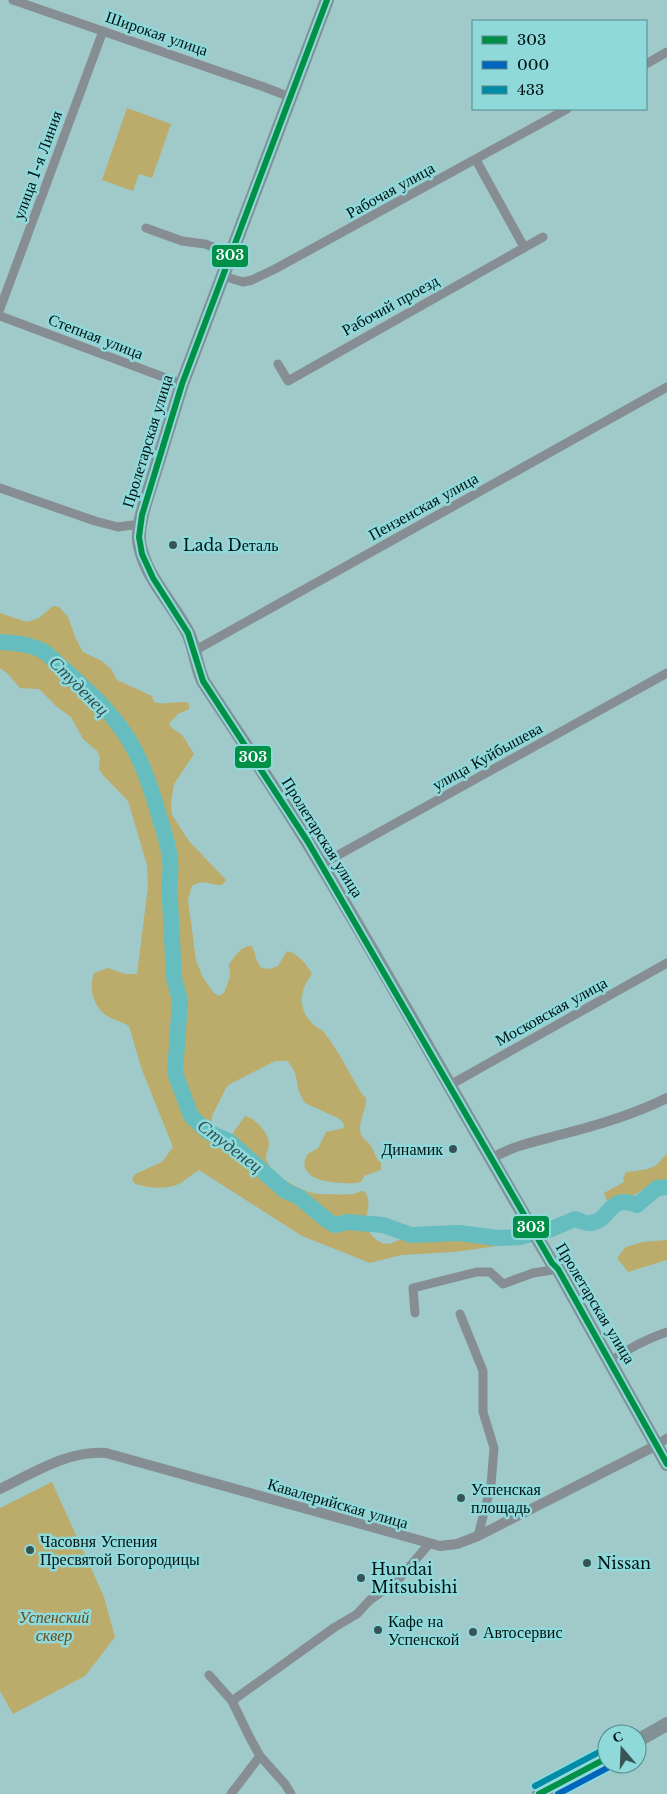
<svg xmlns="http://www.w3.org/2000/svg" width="667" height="1794" viewBox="0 0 667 1794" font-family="'Libre Baskerville',serif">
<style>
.green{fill:#bbac6b}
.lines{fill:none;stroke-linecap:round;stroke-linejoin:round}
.river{stroke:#65bdc0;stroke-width:16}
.minor{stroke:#868e93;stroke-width:9}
.tertiary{stroke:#868e93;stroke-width:10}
.primary{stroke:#819195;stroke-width:14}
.bus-1-casing{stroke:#8fd9db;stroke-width:10}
.bus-2-casing{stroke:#8fd9db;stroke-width:10}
.bus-3-casing{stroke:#8fd9db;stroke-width:10}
.bus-1{stroke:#009048;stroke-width:6}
.bus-2{stroke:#0065bd;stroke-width:6}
.bus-3{stroke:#008ba9;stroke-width:6}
.poi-dot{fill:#385353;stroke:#8fd9db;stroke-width:2}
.labels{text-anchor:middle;stroke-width:5;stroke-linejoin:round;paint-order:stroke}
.street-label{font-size:16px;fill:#001313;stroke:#8fd9db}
.poi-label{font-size:16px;fill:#001313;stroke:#8fd9db;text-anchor:start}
.park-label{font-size:16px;font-style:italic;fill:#684c18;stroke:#8fd9db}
.water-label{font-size:18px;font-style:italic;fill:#305152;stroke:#8fd9db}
.line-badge{stroke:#8fd9db;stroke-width:2}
.badge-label{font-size:14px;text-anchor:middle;font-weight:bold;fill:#fff}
</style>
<rect width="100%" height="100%" fill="#a0c9ca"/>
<g class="green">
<polygon points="127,108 171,124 152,178 139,174 133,191 102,180"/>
<path d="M53 606 59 607 68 617 76 639 83 652 102 661 111 669 117 680 152 696 154 702C165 706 177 700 189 703V709L178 714 169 723 172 728 182 735 194 754 174 784 171 803 172 815 189 841 226 880 222 885C209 885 205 878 192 886L188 900 196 960 203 978 214 993 219 996 224 993 230 976 229 964C236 956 240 946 252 946 259 961 255 975 278 966L287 951C298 953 307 965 312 974 299 991 297 1010 314 1025 318 1028 323 1030 326 1035 340 1053 350 1075 362 1094L366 1098C367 1109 357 1123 361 1134 362 1139 368 1141 371 1146 375 1152 375 1158 381 1163V1170L364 1176 361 1182C350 1185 313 1183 307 1171 304 1168 304 1163 305 1159L308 1154 318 1148 326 1132 344 1128 343 1122 338 1118 305 1103C302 1098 299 1093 298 1088 296 1077 296 1070 287 1061H275L230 1084 226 1088 212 1116V1137L216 1140H228L245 1116C255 1118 269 1133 269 1143 269 1148 266 1154 266 1158 268 1174 304 1193 318 1194 323 1194 349 1195 353 1194 357 1193 360 1191 364 1191 378 1207 352 1225 380 1242 394 1250 407 1230 422 1229L495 1241 497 1246 454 1252 401 1255 370 1263 302 1236 199 1170C192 1174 186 1180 179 1184 166 1190 148 1188 135 1184L132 1179 135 1174 162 1162 173 1147 142 1070 129 1026C123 1022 117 1021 111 1018 94 1010 88 990 94 973L108 968 125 974H137L148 886 147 865 128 801 102 774 99 769 100 757 97 751 83 739 71 717 56 706 39 689 20 688 8 674 0 668V613L27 622 39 618Z"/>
<path d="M667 1154V1181L653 1184 631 1197 612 1203 606 1199 604 1193 624 1182 623 1178 626 1172C635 1171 647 1170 655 1166 659 1163 663 1157 667 1154Z"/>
<polygon points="667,1240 667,1260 628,1272 617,1258 626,1247 643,1242"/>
<polygon points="52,1482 104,1597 115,1637 85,1676 13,1714 0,1691 0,1508"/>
</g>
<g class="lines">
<path class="river" d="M0 642C16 643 32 644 46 653 78 682 115 711 135 751 146 772 154 797 160 819 166 838 174 862 169 882L174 978 180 1000 175 1073 191 1116 208 1132 229 1141 285 1191 299 1197 328 1221 335 1225 347 1222 383 1225 411 1235 459 1233 498 1238 520 1237 549 1230 575 1219C579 1220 586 1224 590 1223 612 1221 607 1193 637 1205L657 1188 667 1187"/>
<g class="minor">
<polyline points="13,0 264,87 290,97"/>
<polyline points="646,64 667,52"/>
<polyline points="476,160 524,247"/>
<polyline points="146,228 182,241 205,244 232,254"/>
<polyline points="223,276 243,282 252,280 275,269 567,109"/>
<polyline points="0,309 103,31"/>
<polyline points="0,316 182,384"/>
<polyline points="278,364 288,381 543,237"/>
<polyline points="0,488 95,521 118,527 140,524"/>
<polyline points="194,651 667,387"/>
<polyline points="322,864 667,673"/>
<polyline points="450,1085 667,963"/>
<polyline points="415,1313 413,1288 477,1272 490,1272 503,1284 533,1273 558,1269"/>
<polyline points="460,1314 483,1371 483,1412 494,1448 491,1485 478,1536"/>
<path d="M611 1361C629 1348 646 1339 667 1332"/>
<polyline points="657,1445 667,1438"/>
<polyline points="209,1675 232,1701 250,1738 260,1756 285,1784 291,1794"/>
<polyline points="232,1701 335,1627 357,1614 370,1600 398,1580 429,1544"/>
<polyline points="231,1794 260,1756"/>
</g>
<g class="tertiary">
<path d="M491 1159C513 1145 538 1141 563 1134 599 1125 633 1115 667 1098"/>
<path d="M0 1489C33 1473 68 1450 106 1453L440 1546 457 1544 478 1536 657 1445"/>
</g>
<g class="primary">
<path d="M327 0 182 384 144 507C141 518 138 529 139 541 144 576 173 603 188 633 195 648 196 665 203 681 243 742 285 803 322 866 401 997 474 1131 552 1263L558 1269 667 1464"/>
<polyline points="637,1741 667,1724"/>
<polyline points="539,1794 607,1758"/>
</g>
<g class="bus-1-casing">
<g id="bus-1">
<polyline points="327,0 182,384 142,515 139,537 142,554 153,578 188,633 203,681 308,842 552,1263 558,1269 667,1464"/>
<polyline points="539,1794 607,1758"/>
</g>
</g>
<g class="bus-2-casing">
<polyline id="bus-2" points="558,1794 611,1766"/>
</g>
<g class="bus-3-casing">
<polyline id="bus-3" points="535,1786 603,1750"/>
</g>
<use href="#bus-1" class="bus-1"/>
<use href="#bus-2" class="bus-2"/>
<use href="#bus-3" class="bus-3"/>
</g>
<g class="poi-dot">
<circle cx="173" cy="545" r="5"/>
<circle cx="453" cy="1149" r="5"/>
<circle cx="461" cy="1498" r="5"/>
<circle cx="30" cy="1550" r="5"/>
<circle cx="587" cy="1563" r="5"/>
<circle cx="361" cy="1578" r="5"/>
<circle cx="378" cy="1630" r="5"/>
<circle cx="473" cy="1632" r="5"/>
</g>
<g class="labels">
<g class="street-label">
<text transform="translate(157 33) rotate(19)" y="6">Широкая улица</text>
<text transform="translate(37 165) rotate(-70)" y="6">улица 1-я Линия</text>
<text transform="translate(390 190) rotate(-29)" y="6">Рабочая улица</text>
<text transform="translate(390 305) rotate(-29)" y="6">Рабочий проезд</text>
<text transform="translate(96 336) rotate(21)" y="6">Степная улица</text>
<text transform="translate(147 441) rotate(-73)" y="6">Пролетарская улица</text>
<text transform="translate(423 506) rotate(-29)" y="6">Пензенская улица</text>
<text transform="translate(487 756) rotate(-29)" y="6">улица Куйбышева</text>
<text transform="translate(323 837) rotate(58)" y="6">Пролетарская улица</text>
<text transform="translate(551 1011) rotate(-29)" y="6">Московская улица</text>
<text transform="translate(596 1303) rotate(59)" y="6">Пролетарская улица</text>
<text transform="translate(338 1503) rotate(16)" y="6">Кавалерийская улица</text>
</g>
<g class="poi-label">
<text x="183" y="551">Lada Dеталь</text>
<text x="443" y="1155" text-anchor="end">Динамик</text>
<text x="471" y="1495">Успенская<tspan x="471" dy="18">площадь</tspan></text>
<text x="40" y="1547">Часовня Успения<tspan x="40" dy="18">Пресвятой Богородицы</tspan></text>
<text x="597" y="1569">Nissan</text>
<text x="371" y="1575">Hundai<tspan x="371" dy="18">Mitsubishi</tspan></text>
<text x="388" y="1627">Кафе на<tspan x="388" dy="18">Успенской</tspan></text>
<text x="483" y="1638">Автосервис</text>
</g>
<g class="park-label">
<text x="54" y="1623">Успенский<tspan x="54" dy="18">сквер</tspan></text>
</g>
<g class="water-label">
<text transform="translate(79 686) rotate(45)" y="6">Студенец</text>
<text transform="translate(230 1146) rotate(37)" y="6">Студенец</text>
</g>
</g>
<g class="line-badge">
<rect x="211" y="244" width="38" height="24" rx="5" fill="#009048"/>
<rect x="234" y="745" width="38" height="24" rx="5" fill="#009048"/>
<rect x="512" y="1215" width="38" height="24" rx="5" fill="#009048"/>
</g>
<g class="badge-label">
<text x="230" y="260">303</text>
<text x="253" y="762">303</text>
<text x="531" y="1232">303</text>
</g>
<rect x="472" y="20" width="175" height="90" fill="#8fd9db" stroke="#568a8b"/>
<rect x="482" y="36" width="25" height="8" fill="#009048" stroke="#568a8b"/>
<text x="517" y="45" font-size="15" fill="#001313">303</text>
<rect x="482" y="61" width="25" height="8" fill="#0065bd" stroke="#568a8b"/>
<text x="517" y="70" font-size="15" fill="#001313">000</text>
<rect x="482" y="86" width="25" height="8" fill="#008ba9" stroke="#568a8b"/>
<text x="517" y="95" font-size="15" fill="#001313">433</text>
<g transform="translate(622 1749) rotate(341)"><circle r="24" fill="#8fd9db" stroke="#568a8b"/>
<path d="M0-4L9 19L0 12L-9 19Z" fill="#385353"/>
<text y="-8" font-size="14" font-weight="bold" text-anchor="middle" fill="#001313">С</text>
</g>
</svg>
